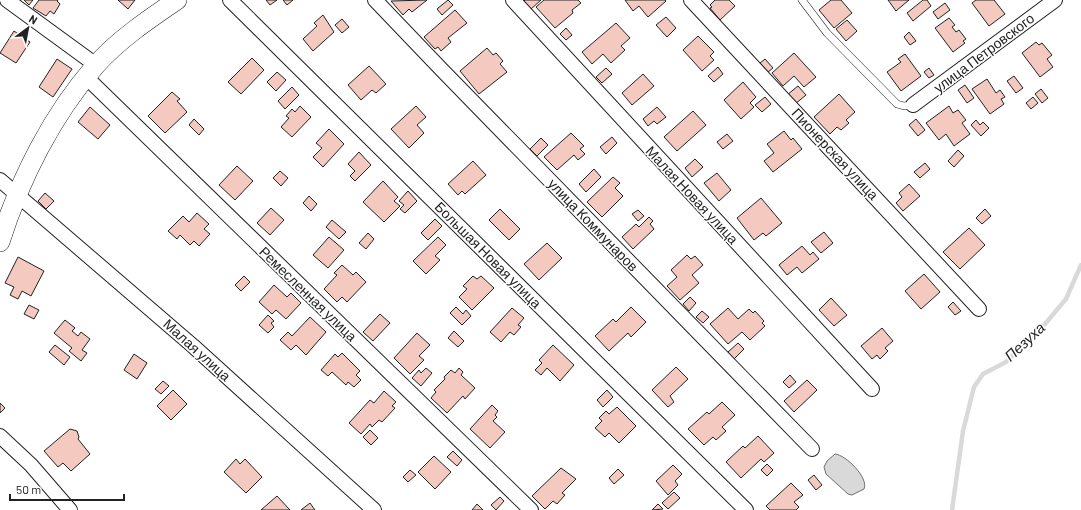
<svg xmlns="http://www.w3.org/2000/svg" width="1081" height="510" viewBox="0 0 1081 510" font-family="Barlow,sans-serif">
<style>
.water{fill:#d9d9d9;stroke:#6f6f6f}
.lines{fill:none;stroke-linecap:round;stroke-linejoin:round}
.stream{stroke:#d9d9d9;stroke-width:4.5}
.building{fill:#f3c9c0;stroke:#222}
.lane-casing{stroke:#222;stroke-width:8}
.street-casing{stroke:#222;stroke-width:16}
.secondary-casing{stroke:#222;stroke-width:20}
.lane{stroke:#fff;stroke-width:7}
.street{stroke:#fff;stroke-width:14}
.secondary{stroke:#fff;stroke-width:19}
.labels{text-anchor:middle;stroke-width:3;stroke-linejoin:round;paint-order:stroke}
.street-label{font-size:14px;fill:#222;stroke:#fff}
.water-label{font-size:15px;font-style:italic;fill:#222;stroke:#fff}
</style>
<rect width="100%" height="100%" fill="#fff"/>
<path class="water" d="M835 454C846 455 869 478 864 489L852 495 848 494 826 474 824 467 827 461Z"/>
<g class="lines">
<polyline class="stream" points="952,510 963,431 974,387 983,374 1006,362 1045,324 1066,299 1081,265"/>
</g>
<g class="building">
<polygon points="24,0 33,0 29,5"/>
<polygon points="39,0 58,0 57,1 60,4 54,14 50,11 46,16 33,8"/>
<polygon points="118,0 135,0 128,9"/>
<polygon points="266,0 277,0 270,5"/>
<polygon points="283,0 293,0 287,5"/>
<polygon points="427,0 412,12 409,9 403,15 391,1"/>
<polygon points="448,0 453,5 442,15 437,9"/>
<polygon points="525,0 541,0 531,9 524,1"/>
<polygon points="544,0 578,0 581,3 572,10 573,13 555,28 536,7"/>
<polygon points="625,0 665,0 666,1 648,17 639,6 633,11"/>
<polygon points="715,0 729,0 735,6 720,20 710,8 712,7 710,5"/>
<polygon points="831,0 841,0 852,13 834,28 819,10"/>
<polygon points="888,0 909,0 896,11"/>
<polygon points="923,0 927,0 931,6 913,21 907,13"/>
<polygon points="976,0 994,0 1005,14 989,26 972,3"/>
<polygon points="945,3 950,10 938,19 933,12"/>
<polygon points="455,10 467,23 448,38 451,42 441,51 438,47 435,49 424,37"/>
<polygon points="323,15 334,32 313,51 303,39 317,26 314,23"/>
<polygon points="666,17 676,28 667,37 656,25"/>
<polygon points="949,18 955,25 952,27 956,32 959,30 966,39 963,41 965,43 953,52 935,28"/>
<polygon points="342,19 349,27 342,33 335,25"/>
<polygon points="847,20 857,31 846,41 836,29"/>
<polygon points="616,23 630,38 621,46 625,50 611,63 603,54 592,64 582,52"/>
<polygon points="566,28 572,35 566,40 560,34"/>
<polygon points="14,31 30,42 16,63 0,53"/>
<polygon points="909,32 916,41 910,45 904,37"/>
<polygon points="698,36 714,52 710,56 714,60 702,71 683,50"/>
<polygon points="1036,42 1039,45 1042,43 1052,55 1047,59 1053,67 1040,77 1022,53"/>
<polygon points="487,48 493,55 496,53 503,61 500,64 507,72 479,94 460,71"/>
<polygon points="794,53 816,77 804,87 794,76 783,86 772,73"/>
<polygon points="905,54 921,76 901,91 887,72 901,62 898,59"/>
<polygon points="252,58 264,70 241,94 228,82"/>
<polygon points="57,59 72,69 53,97 39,87"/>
<polygon points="765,59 773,68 768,72 760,63"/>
<polygon points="369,66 386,84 376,93 372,90 361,100 348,85"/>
<polygon points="718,67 723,74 714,82 708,76"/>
<polygon points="606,68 612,74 602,83 596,77"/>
<polygon points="929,68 934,75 929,78 924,72"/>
<polygon points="277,72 286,80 276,91 267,82"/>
<polygon points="643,74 654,86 632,105 622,93"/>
<polygon points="1014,76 1023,88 1016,93 1007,81"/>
<polygon points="987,79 996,93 1000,90 1005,97 1001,99 1004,104 990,114 972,89"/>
<polygon points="743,82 756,97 750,103 754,107 741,119 724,100"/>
<polygon points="965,85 974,98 967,103 958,90"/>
<polygon points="798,86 806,95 795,104 787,95"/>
<polygon points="292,87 299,95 285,109 278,101"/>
<polygon points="1041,89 1048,98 1042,103 1035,94"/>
<polygon points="172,92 180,99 177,101 187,112 165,133 148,116"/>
<polygon points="839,94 855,112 846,120 849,123 841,130 837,127 830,134 814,117"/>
<polygon points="765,97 771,104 762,112 755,105"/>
<polygon points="1033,97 1038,103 1031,109 1026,103"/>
<polygon points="300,106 311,117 292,137 281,127 289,118 286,116 292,109 295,112"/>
<polygon points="416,106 426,117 417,125 424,133 409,148 391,129"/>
<polygon points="949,106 953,113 958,110 966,120 962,123 970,134 954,146 946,134 939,140 926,123"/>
<polygon points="90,107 110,125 98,139 78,122"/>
<polygon points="657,107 666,117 657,124 654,121 648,126 643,119"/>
<polygon points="693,111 706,125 677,151 664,137"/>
<polygon points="194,119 204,129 199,135 189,125"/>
<polygon points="916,119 925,130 918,136 909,125"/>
<polygon points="976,120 980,125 983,122 989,128 981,136 971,125"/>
<polygon points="329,129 344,144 323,167 313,157 322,148 316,143"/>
<polygon points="784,131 791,140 793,138 802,149 773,172 764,161 774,153 767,144"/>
<polygon points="571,133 584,146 580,149 585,154 578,160 574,155 557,170 544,157"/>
<polygon points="727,134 733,141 723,149 717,142"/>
<polygon points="612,137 617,143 606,154 600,147"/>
<polygon points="541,138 548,145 537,156 530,149"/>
<polygon points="958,150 964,156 954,167 948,161"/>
<polygon points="359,152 371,165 355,181 350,176 355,171 348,164"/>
<polygon points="695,159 703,167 692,177 685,168"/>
<polygon points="473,161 486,175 465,194 462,191 458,195 448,184"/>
<polygon points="925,163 930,169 920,178 914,172"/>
<polygon points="237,166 253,181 235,200 219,185"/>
<polygon points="594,169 601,177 586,192 579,184"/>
<polygon points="280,171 288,178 281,186 273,178"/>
<polygon points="717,173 731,190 719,201 704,183"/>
<polygon points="613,177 620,183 615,188 623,196 602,217 587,202"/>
<polygon points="383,181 398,197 394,201 400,206 384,222 363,202"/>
<polygon points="909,184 920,196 903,211 896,203 902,197 899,193"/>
<polygon points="408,191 417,201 405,213 400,209 404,205 399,201"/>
<polygon points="45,193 54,201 46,209 38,201"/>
<polygon points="309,196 317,204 311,211 303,203"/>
<polygon points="761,198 782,223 766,236 763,233 754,240 737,218"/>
<polygon points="271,208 284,220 270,235 257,223"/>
<polygon points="500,209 520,229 509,240 489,220"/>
<polygon points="985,209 991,216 982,224 976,218"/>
<polygon points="638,210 644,216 638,221 632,214"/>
<polygon points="197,213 209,224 204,229 210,234 199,246 194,241 190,245 180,235 177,239 168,231 183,216 189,222"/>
<polygon points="649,217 653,221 650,224 654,229 633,249 622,237 636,224 639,227"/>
<polygon points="435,219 442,226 428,240 421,233"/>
<polygon points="332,220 346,232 339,239 326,227"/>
<polygon points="969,228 985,245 960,269 943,252"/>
<polygon points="824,232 833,243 821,253 811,242"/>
<polygon points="368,233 374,239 366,249 359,243"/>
<polygon points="329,237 344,250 328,268 313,255"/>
<polygon points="438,237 446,245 435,256 440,260 426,274 413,261"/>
<polygon points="547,243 562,258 539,280 524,264"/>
<polygon points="802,246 810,255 813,252 819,259 802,273 797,267 787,275 779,265"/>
<polygon points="687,255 691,259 695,256 703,265 692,275 699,283 680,300 667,286 677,277 671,270"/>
<polygon points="18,257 44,271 31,296 22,291 18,299 10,295 14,287 5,283"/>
<polygon points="342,265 353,275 356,272 366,282 347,302 342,297 337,302 324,289 337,275 334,273"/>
<polygon points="924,274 940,292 921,309 905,291"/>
<polygon points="244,276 250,282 241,291 235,285"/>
<polygon points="473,276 477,279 481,276 494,288 472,310 459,297 467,289 463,286"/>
<polygon points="274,285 287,297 291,293 301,303 286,319 276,310 272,314 259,302"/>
<polygon points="690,297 696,303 689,311 683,304"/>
<polygon points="831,298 847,315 834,326 819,310"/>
<polygon points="953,302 961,311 955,315 948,307"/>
<polygon points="29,305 39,310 34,319 24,314"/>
<polygon points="456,307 463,314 466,310 471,316 462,325 450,313"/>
<polygon points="631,307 646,322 631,337 628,333 609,351 595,336 613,319 616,322"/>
<polygon points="512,308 524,318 518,325 521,327 514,335 510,332 501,342 490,332"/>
<polygon points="728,308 738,319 749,309 753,313 755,311 764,321 762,323 765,326 750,340 742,332 728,344 710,324"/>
<polygon points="702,311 709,317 703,323 696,317"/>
<polygon points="380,314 390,323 373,341 363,332"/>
<polygon points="268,315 274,321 271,323 274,327 268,333 259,325"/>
<polygon points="310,317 326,332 306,355 296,345 291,350 280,340 288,332 292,336"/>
<polygon points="65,320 75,328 72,331 78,336 81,332 90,339 82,350 87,353 81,361 69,351 72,348 54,333"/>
<polygon points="882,328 893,341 885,348 888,351 880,359 877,355 872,359 861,346"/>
<polygon points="454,331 464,341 458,347 448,338"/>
<polygon points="417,333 430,345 419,356 424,360 410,374 394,358"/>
<polygon points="738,343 744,349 734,359 728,352"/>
<polygon points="55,345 70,357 64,365 49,352"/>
<polygon points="553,345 574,365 560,381 547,368 541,375 535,370 542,363 539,360"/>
<polygon points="342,353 360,371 356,375 361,380 354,387 348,382 346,385 332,372 328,376 321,370 335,354 338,357"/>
<polygon points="134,354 147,363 137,379 124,370"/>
<polygon points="676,367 688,379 670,396 674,402 668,407 652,390"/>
<polygon points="426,368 432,373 421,386 412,378 419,370 421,373"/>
<polygon points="459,368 463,372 461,375 475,388 465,399 463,396 447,413 431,398 436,392 434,390 445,379 444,377 451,370 455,373"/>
<polygon points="790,375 796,382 789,388 783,382"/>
<polygon points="807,380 817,390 794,412 784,401"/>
<polygon points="163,381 169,386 161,394 155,389"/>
<polygon points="173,390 187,404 171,420 157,406"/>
<polygon points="607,390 613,397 603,407 597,400"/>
<polygon points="384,391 396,402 392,406 395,408 382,422 379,420 372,427 370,424 361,434 349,423 370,400 374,403"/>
<polygon points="722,402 735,415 722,427 726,431 716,440 713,437 704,445 688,429 707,412 709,414"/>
<polygon points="0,403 5,408 0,413"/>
<polygon points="492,405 498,411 495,415 497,417 493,421 505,432 490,448 470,429"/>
<polygon points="617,407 636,426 619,443 609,433 605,437 595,428 602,421 599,418 606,411 609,414"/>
<polygon points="70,429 77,431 79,437 78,439 90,454 71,471 63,463 58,467 44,451"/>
<polygon points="370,430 378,438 371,445 363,437"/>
<polygon points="758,436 774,453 764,462 761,459 741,478 726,462 743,446 745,448"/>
<polygon points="453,451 462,460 457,466 447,457"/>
<polygon points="434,456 451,472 435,489 418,472"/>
<polygon points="236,459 240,464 245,459 262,477 246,493 224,472"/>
<polygon points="767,464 773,470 767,476 761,470"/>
<polygon points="673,465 682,474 675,481 678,485 668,495 656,481"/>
<polygon points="561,468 576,479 562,493 565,495 557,504 553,501 545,509 532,496"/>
<polygon points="618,469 624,475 614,484 609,478"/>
<polygon points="410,470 416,475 408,482 403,477"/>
<polygon points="814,475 822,485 816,490 808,480"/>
<polygon points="791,483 803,495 794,502 799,507 796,510 770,510 766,506"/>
<polygon points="674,492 680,498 668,509 662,503"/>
<polygon points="277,496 290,510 261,510"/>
<polygon points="500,497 504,501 496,510 491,505"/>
<polygon points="310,503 315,510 301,510"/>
<polygon points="477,504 483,510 472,510"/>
<polygon points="658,504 663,509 652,510"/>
</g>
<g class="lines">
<g class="lane-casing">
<polyline id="lane" points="802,0 827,33 897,104 904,106 913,105"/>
</g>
<g class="street-casing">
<g id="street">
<polyline points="7,0 96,65"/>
<polyline points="230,0 746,510"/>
<polyline points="375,0 441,69 812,449"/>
<polyline points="513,0 872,389"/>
<polyline points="691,0 979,309"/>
<polyline points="86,77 531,510"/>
<polyline points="913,105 1055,0"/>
<polyline points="0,180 193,346 374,510"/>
<polyline points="0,436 31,465 70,510"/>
</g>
</g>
<g class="secondary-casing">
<path id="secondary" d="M0 242C20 179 52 115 96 65 118 40 149 19 177 0"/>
</g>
<use href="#lane" class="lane"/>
<use href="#street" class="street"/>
<use href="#secondary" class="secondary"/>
</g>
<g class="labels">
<g class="street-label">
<text transform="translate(984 53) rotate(-37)" y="5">улица Петровского</text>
<text transform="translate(835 154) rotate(47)" y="5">Пионерская улица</text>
<text transform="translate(692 195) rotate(47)" y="5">Малая Новая улица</text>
<text transform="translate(593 225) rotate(46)" y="5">улица Коммунаров</text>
<text transform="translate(488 255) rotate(45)" y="5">Большая Новая улица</text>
<text transform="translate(308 294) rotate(44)" y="5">Ремесленная улица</text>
<text transform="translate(197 350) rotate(42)" y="5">Малая улица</text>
</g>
<g class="water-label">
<text transform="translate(1025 342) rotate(-43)" y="5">Пезуха</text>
</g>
</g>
<g transform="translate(28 28) rotate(32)" stroke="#ffffff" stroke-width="3" paint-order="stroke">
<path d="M0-3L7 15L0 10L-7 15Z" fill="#222222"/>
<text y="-6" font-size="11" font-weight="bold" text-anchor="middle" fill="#222222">N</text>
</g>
<path d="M10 494v6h114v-6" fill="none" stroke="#222222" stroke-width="2"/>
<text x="16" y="494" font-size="12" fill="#222222" stroke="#ffffff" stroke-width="3" paint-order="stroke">50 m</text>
</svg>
